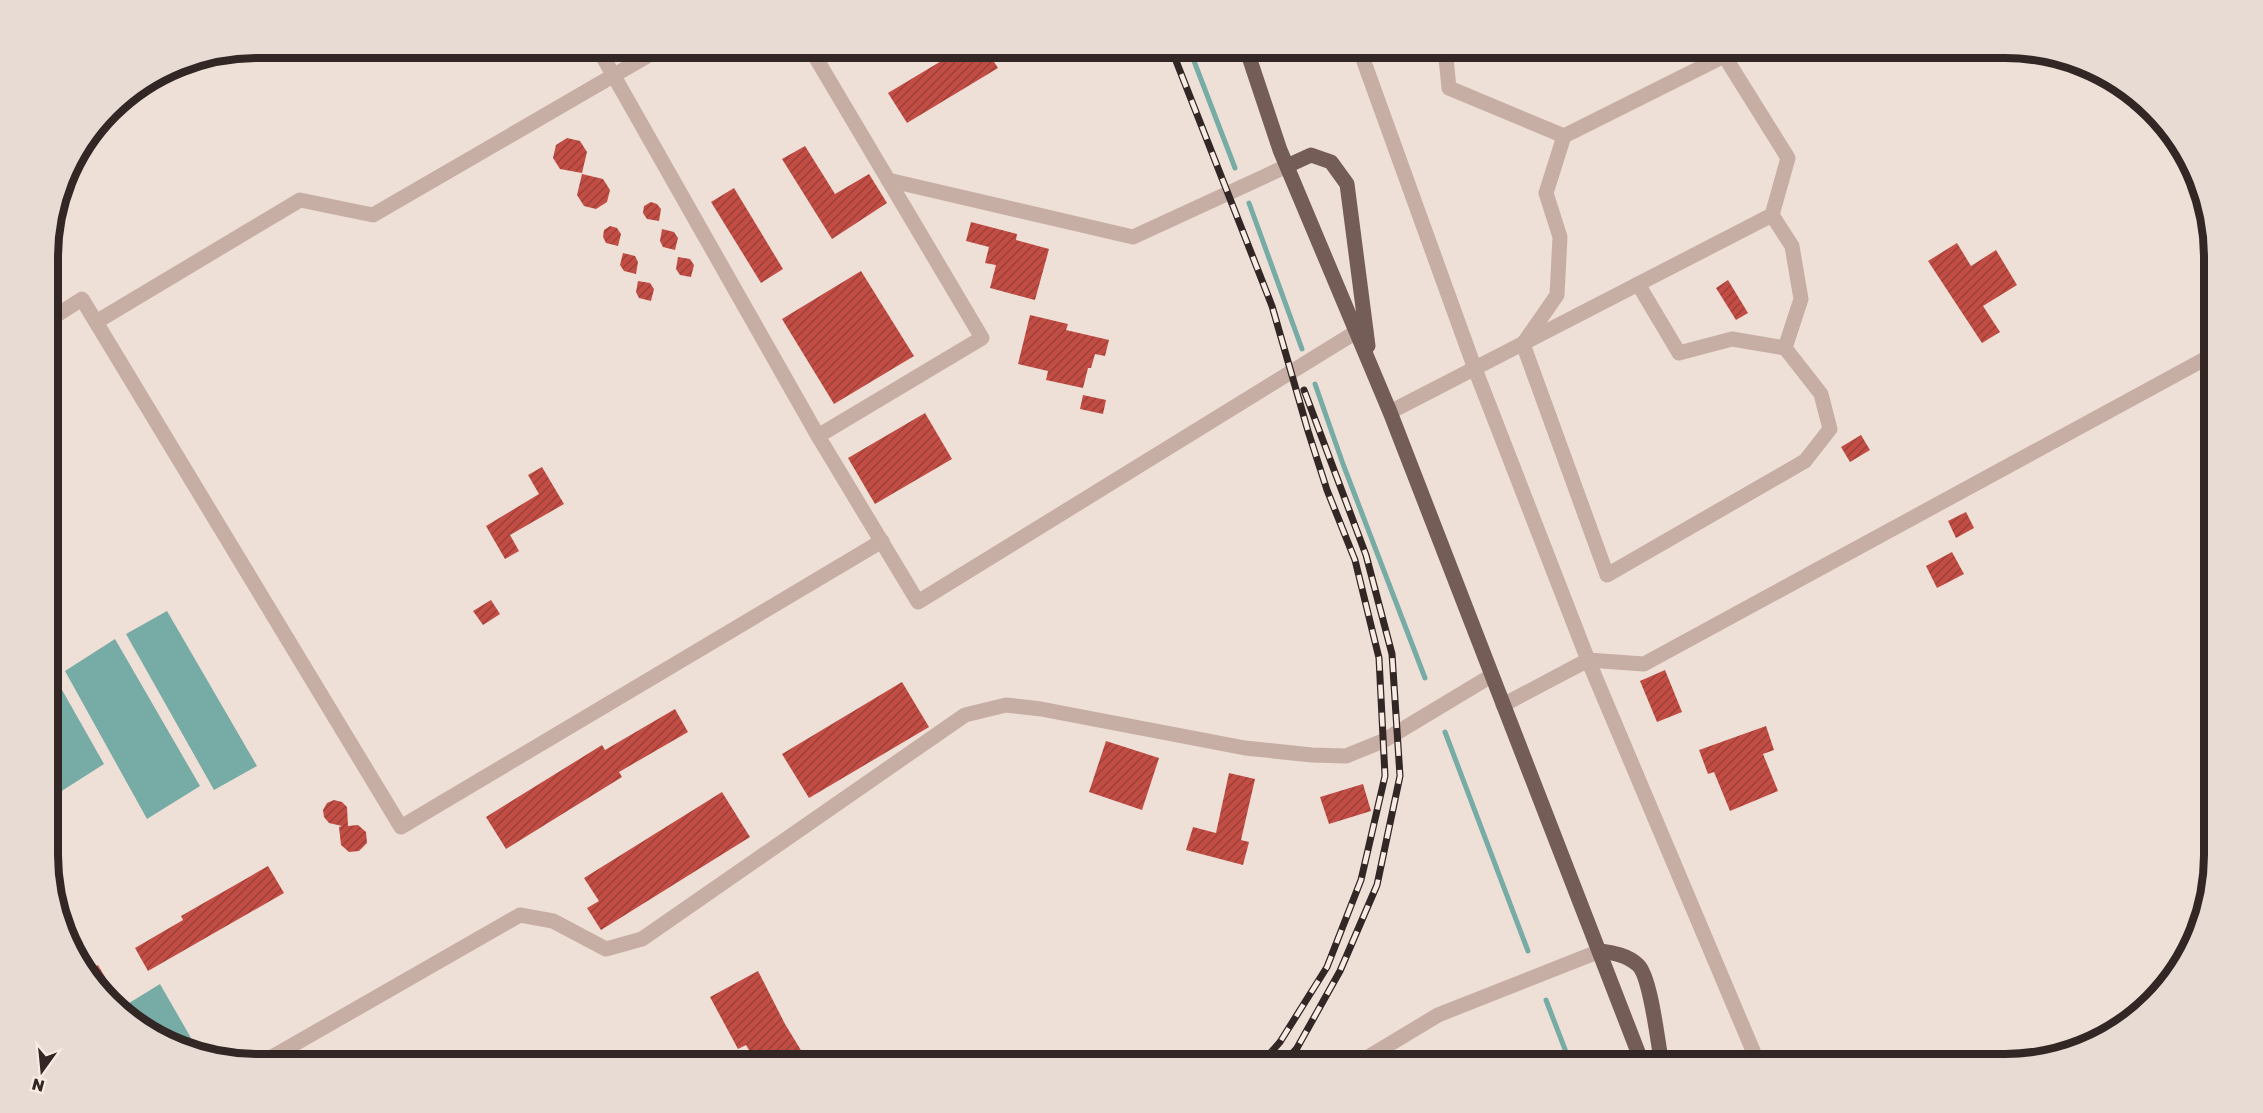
<svg xmlns="http://www.w3.org/2000/svg" width="2263" height="1113" viewBox="0 0 2263 1113" font-family="'Golos Text',sans-serif">
<style>
.water{fill:#77aba5}
.lines{fill:none;stroke-linecap:round;stroke-linejoin:round}
.stream{stroke:#77aba5;stroke-width:5}
.building{fill:url(#building-hatch)}
.minor{stroke:#c7aea4;stroke-width:15}
.major{stroke:#745c57;stroke-width:15}
.rail-casing{stroke:#322725;stroke-width:7}
.rail{stroke:#f8ebe3;stroke-width:4.5;stroke-dasharray:14;stroke-linecap:butt}
.rim{fill:none;stroke:#322725;stroke-width:8}
</style>
<defs>
<pattern id="building-hatch" width="6" height="6" patternUnits="userSpaceOnUse" patternTransform="scale(1.5)"><rect width="6" height="6" fill="#c14d44"/><path d="M-1 1l2-2M0 6l6-6M5 7l2-2" fill="none" stroke="#9d4039"/></pattern>
</defs>
<rect width="100%" height="100%" fill="#efe0d7"/>
<g class="water">
<polygon points="167,611 257,766 214,790 126,634"/>
<polygon points="115,639 200,786 147,819 65,671"/>
<polygon points="57,681 104,764 57,794 50,782 49,686"/>
<polygon points="160,984 191,1038 177,1046 165,1044 121,1008"/>
</g>
<g class="lines">
<g class="stream">
<polyline points="1189,48 1235,168"/>
<polyline points="1249,203 1302,349"/>
<polyline points="1315,384 1343,464 1425,678"/>
<polyline points="1445,732 1528,951"/>
<polyline points="1546,1000 1571,1065"/>
</g>
</g>
<g class="building">
<polygon points="963,48 985,48 998,68 907,123 888,93"/>
<polygon points="567,138 580,141 587,152 582,173 560,169 553,158 556,145"/>
<polygon points="805,146 835,194 869,174 887,203 832,239 782,159"/>
<polygon points="582,174 603,179 610,190 607,202 596,209 584,206 577,195"/>
<polygon points="734,188 783,269 761,283 711,202"/>
<polygon points="651,202 657,204 661,209 659,221 647,219 643,213 644,206"/>
<polygon points="971,222 1017,234 1016,240 1049,249 1035,300 990,288 996,265 985,263 989,247 966,241"/>
<polygon points="610,226 617,228 621,234 618,246 606,243 603,237 604,230"/>
<polygon points="662,229 674,232 678,238 675,250 663,247 660,241"/>
<polygon points="1957,243 1971,266 1996,250 2017,285 1983,306 2000,332 1982,343 1928,261"/>
<polygon points="623,253 635,256 638,262 636,274 624,271 620,265"/>
<polygon points="678,257 690,259 694,265 691,277 680,275 676,269"/>
<polygon points="861,271 914,356 834,404 782,319"/>
<polygon points="1728,280 1748,313 1736,320 1716,288"/>
<polygon points="638,281 650,283 654,289 651,301 639,298 636,292"/>
<polygon points="1030,315 1068,324 1066,330 1109,340 1105,356 1095,354 1091,368 1088,368 1083,388 1046,380 1048,371 1018,364"/>
<polygon points="1083,395 1106,400 1103,414 1080,409"/>
<polygon points="925,413 952,459 875,504 848,458"/>
<polygon points="1861,435 1870,450 1850,462 1841,447"/>
<polygon points="542,467 564,504 510,535 519,551 505,559 486,526 539,494 528,475"/>
<polygon points="1966,512 1974,528 1956,538 1948,521"/>
<polygon points="1952,552 1964,574 1937,588 1926,566"/>
<polygon points="491,600 500,614 483,625 473,611"/>
<polygon points="1665,670 1682,712 1657,722 1640,681"/>
<polygon points="902,682 929,727 809,798 782,754"/>
<polygon points="675,709 688,732 619,772 622,777 506,849 486,817 602,745 605,750"/>
<polygon points="1766,726 1774,750 1763,754 1778,791 1730,811 1714,772 1708,774 1699,750"/>
<polygon points="1106,741 1159,758 1142,810 1089,792"/>
<polygon points="1229,773 1255,779 1241,840 1249,842 1243,865 1186,850 1193,827 1216,833"/>
<polygon points="1363,784 1371,811 1329,824 1320,797"/>
<polygon points="722,792 750,837 601,930 587,908 599,901 584,878"/>
<polygon points="334,800 342,802 347,807 348,826 358,825 366,832 367,843 359,851 349,852 341,845 339,827 342,826 329,823 324,817 323,810 327,803"/>
<polygon points="268,866 284,893 148,971 135,948 183,920 181,916"/>
<polygon points="98,965 122,1006 121,1007 91,983 87,972"/>
<polygon points="758,971 785,1024 810,1065 758,1065 746,1045 738,1049 710,997"/>
</g>
<g class="lines">
<g class="minor">
<polyline points="598,48 818,436 918,602 1356,332"/>
<polyline points="810,48 982,338 818,436"/>
<polyline points="1359,48 1475,369 1588,660 1759,1065"/>
<polyline points="1445,48 1449,88 1564,136"/>
<polyline points="888,180 1133,237 1287,166"/>
<polyline points="1772,215 1792,246 1801,299 1785,348"/>
<polyline points="1638,284 1679,353 1732,339 1785,348 1821,394 1830,429 1805,461 1607,575 1523,344 1557,295 1560,237 1546,193 1564,136 1724,56"/>
<polyline points="49,320 82,299 401,827 882,541"/>
<polyline points="96,322 300,200 373,215 661,48"/>
<polyline points="1390,412 1772,215 1788,158 1720,49"/>
<polyline points="1503,705 1588,660 1644,664 2214,354"/>
<polyline points="258,1065 520,915 553,921 606,949 642,939 965,715 1006,705 1041,709 1245,748 1312,755 1346,756 1383,741 1491,676"/>
<polyline points="1355,1065 1438,1015 1600,951"/>
</g>
<g class="major">
<polyline points="1246,48 1280,150 1390,412 1643,1065"/>
<polyline points="1287,166 1311,155 1331,162 1347,184 1368,346"/>
<path d="M1600 951C1614 953 1627 955 1638 965 1651 977 1658 1045 1662 1065"/>
</g>
<g class="rail-casing">
<g id="rail">
<polyline points="1171,48 1272,306 1308,431 1327,490 1355,560 1379,658 1385,776 1361,880 1327,967 1280,1042 1260,1065"/>
<polyline points="1282,1065 1297,1048 1340,971 1377,885 1400,776 1392,654 1366,555 1304,390"/>
</g>
</g>
<use href="#rail" class="rail"/>
</g>
<path d="M0 0H2263V1113H0ZM257 58H2005A199 199 0 0 1 2204 257V855A199 199 0 0 1 2005 1054H257A199 199 0 0 1 58 855V257A199 199 0 0 1 257 58Z" fill="#e8dbd4" fill-rule="evenodd"/>
<path class="rim" d="M257 58H2005A199 199 0 0 1 2204 257V855A199 199 0 0 1 2005 1054H257A199 199 0 0 1 58 855V257A199 199 0 0 1 257 58Z"/>
<g transform="translate(42 1071) rotate(195)" stroke="#f8ebe3" stroke-width="4.5" paint-order="stroke">
<path d="M0-4.5L10 22L0 15L-10 22Z" fill="#322725"/>
<text y="-9" font-size="16" font-weight="bold" text-anchor="middle" fill="#322725">N</text>
</g>
</svg>
